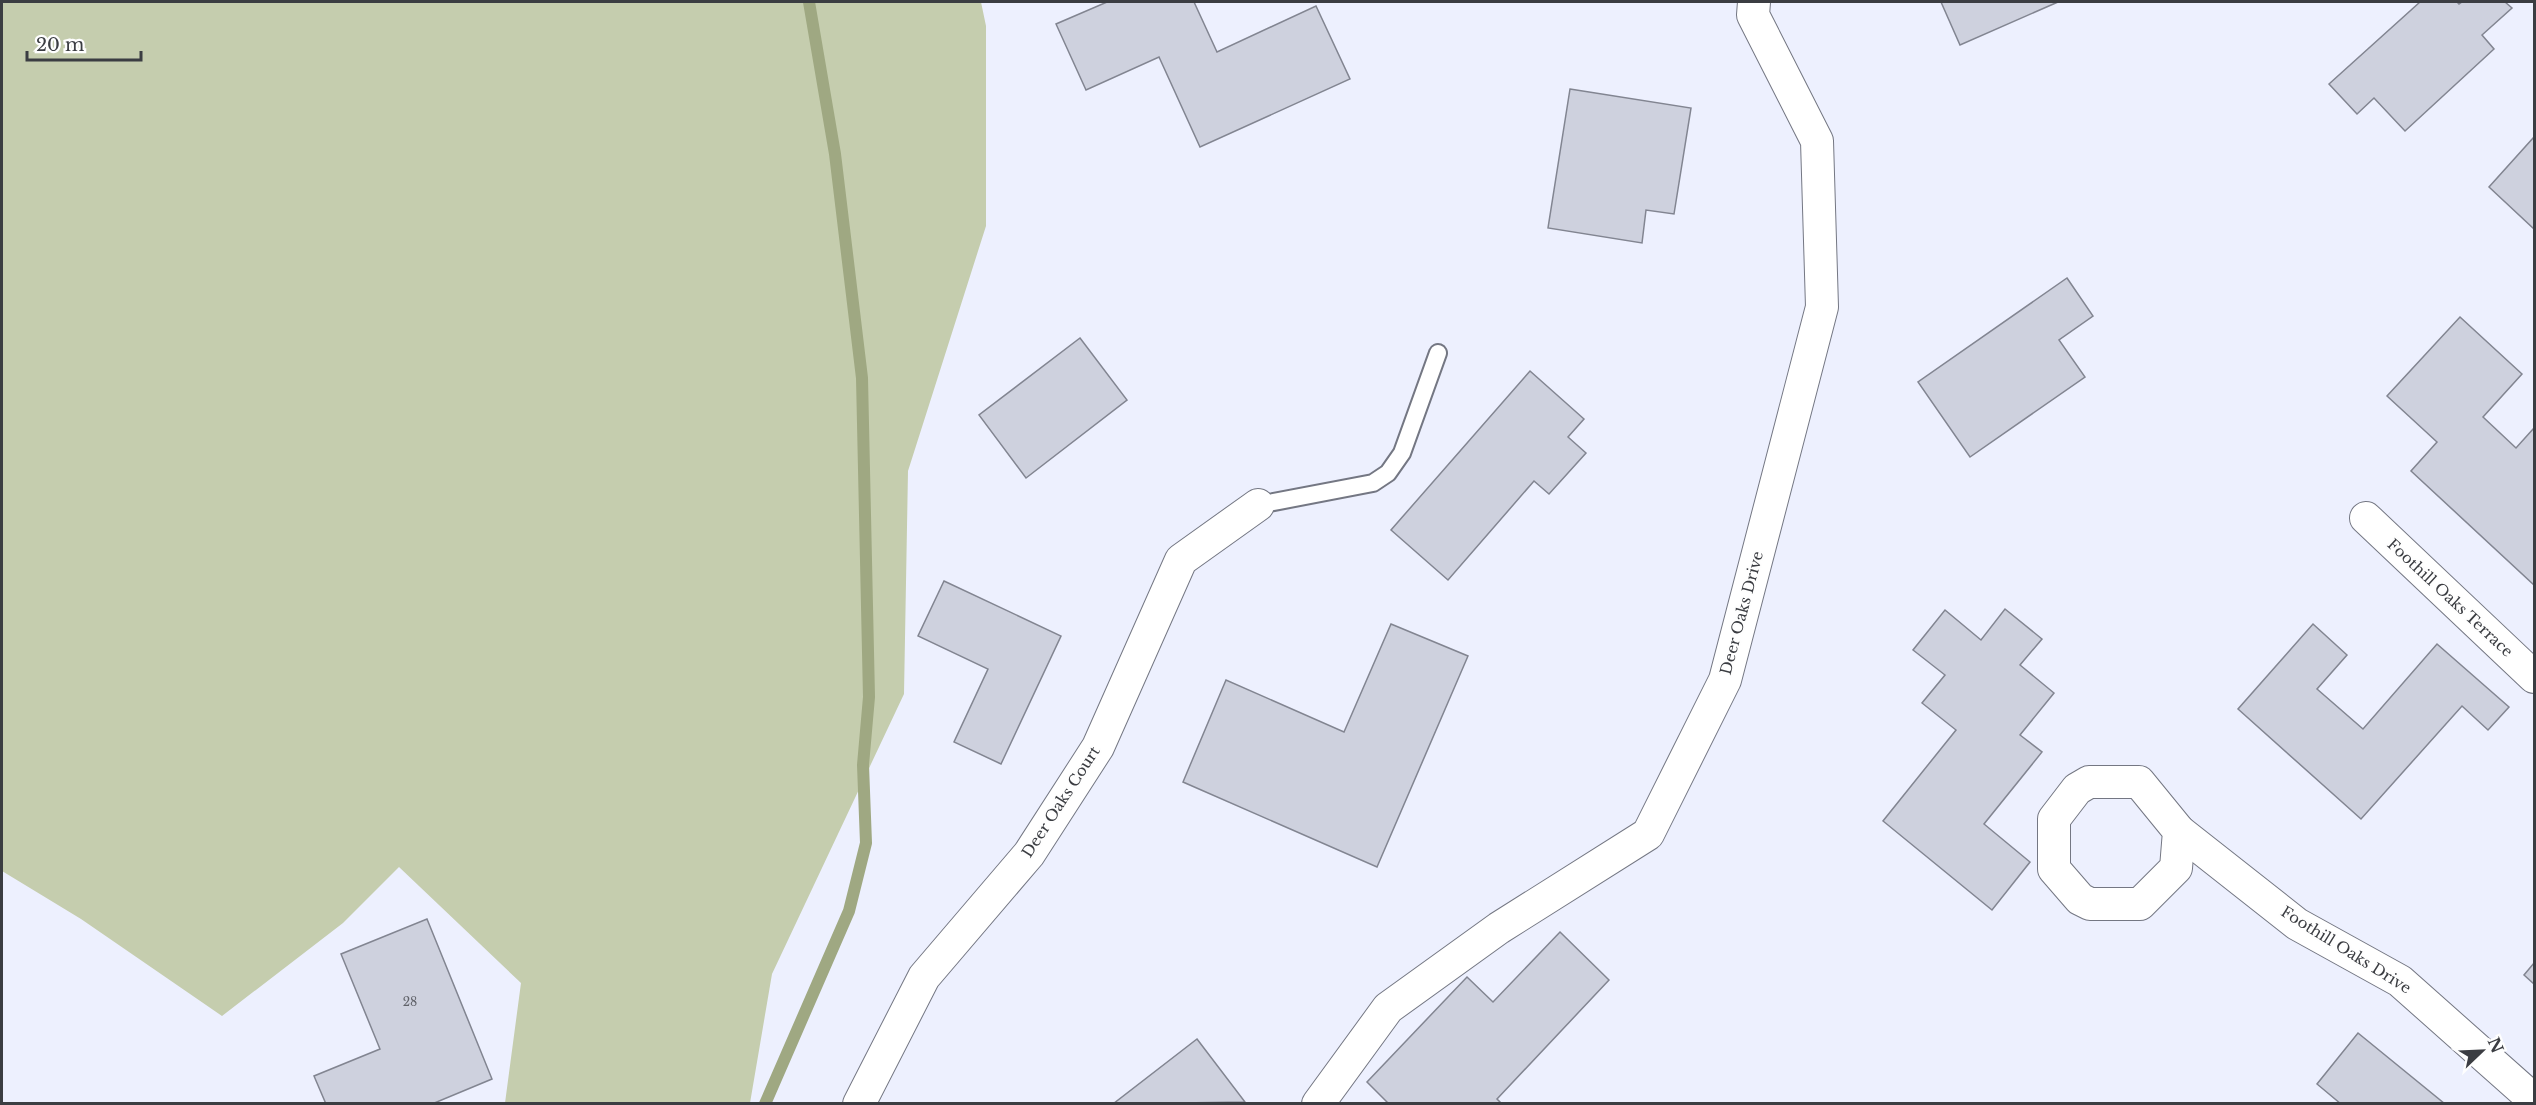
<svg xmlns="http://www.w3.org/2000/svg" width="2536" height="1105" viewBox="0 0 2536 1105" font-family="'Libre Baskerville',serif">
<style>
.green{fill:#c5cdae}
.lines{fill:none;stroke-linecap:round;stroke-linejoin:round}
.stream{stroke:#9fa882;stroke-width:12}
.building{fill:#ced1de;stroke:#828591;stroke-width:1.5}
.service-casing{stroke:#747783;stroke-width:20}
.minor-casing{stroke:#747783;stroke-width:34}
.service{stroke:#fff;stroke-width:16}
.minor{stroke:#fff;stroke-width:32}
.labels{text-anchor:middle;stroke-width:4.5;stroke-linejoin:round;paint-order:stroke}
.number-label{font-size:12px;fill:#606269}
.street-label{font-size:15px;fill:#3b3d42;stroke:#fefefe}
</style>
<rect width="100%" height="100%" fill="#edf0fe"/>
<polygon class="green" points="2,2 981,2 986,26 986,226 908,471 904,694 772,974 750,1103 505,1103 521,983 399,867 343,923 222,1016 81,919 2,871"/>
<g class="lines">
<polyline class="stream" points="765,1104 849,911 866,843 863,765 869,697 862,378 835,154 809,2"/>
</g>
<g class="building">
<polygon points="1107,2 1194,2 1217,52 1316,6 1350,79 1200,147 1159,57 1086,90 1056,24"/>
<polygon points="1941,2 2058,2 1960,45"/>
<polygon points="2420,2 2457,2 2459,4 2462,2 2505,2 2512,8 2482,35 2494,49 2405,131 2374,98 2357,114 2329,84"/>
<polygon points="1570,89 1691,108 1674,214 1646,210 1642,243 1548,228"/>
<polygon points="2534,137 2534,229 2489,187"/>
<polygon points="2067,278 2093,316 2059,340 2085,377 1970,457 1918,382"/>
<polygon points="2460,317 2522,374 2483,417 2516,448 2534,428 2534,585 2411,471 2437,442 2387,396"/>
<polygon points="1080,338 1127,400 1026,478 979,415"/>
<polygon points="1530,371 1584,419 1568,437 1586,453 1549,494 1534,481 1448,580 1391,530"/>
<polygon points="944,581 1061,636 1001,764 954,742 988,669 918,636"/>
<polygon points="2005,609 2042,639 2020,665 2054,693 2020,735 2042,752 1984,824 2030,862 1992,910 1883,821 1956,730 1922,703 1945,675 1913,650 1945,610 1981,640"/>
<polygon points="1391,624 1468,656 1377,867 1183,782 1226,680 1344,732"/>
<polygon points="2313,624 2347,655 2317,689 2363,729 2437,644 2509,707 2488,730 2462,706 2361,819 2238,709"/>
<polygon points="427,919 492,1079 432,1104 326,1104 314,1076 380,1049 341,954"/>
<polygon points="1560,932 1609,980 1497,1099 1502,1104 1389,1104 1367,1082 1467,977 1493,1002"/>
<polygon points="2534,963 2534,984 2524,975"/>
<polygon points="2358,1033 2445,1104 2341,1104 2317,1084"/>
<polygon points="1197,1039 1245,1102 1113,1104"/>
</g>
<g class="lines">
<g class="service-casing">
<polyline id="service" points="1258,505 1373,483 1388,473 1402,453 1438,353"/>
</g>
<g class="minor-casing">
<g id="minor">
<polyline points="2366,518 2534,677"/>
<polygon points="2089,782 2139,782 2179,831 2176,868 2140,904 2090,904 2080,899 2054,869 2054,819 2077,789"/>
<polyline points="2179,831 2297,924 2400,981 2534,1100"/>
<polyline points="859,1104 924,977 1029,854 1098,747 1181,560 1258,505"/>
<polyline points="1318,1104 1388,1008 1499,928 1648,834 1725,680 1822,307 1817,141 1753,15 1754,2"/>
</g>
</g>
<use href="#service" class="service"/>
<use href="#minor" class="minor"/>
</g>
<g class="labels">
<g class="number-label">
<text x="410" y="1006">28</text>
</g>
<g class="street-label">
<text transform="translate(2450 598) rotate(43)" y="5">Foothill Oaks Terrace</text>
<text transform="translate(1742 613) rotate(-75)" y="5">Deer Oaks Drive</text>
<text transform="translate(1061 802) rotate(-57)" y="5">Deer Oaks Court</text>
<text transform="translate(2346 950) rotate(32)" y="5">Foothill Oaks Drive</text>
</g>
</g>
<rect width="2536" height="1105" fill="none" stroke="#3b3d42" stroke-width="6"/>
<g transform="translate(2482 1051) rotate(67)" stroke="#fefefe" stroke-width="4.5" paint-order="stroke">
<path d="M0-4.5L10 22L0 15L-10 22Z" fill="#3b3d42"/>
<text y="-9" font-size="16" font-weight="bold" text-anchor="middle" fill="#3b3d42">N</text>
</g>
<path d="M27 51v9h114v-9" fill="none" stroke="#3b3d42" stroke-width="3"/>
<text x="36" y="51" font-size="18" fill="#3b3d42" stroke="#fefefe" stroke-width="4.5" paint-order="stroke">20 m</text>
</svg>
